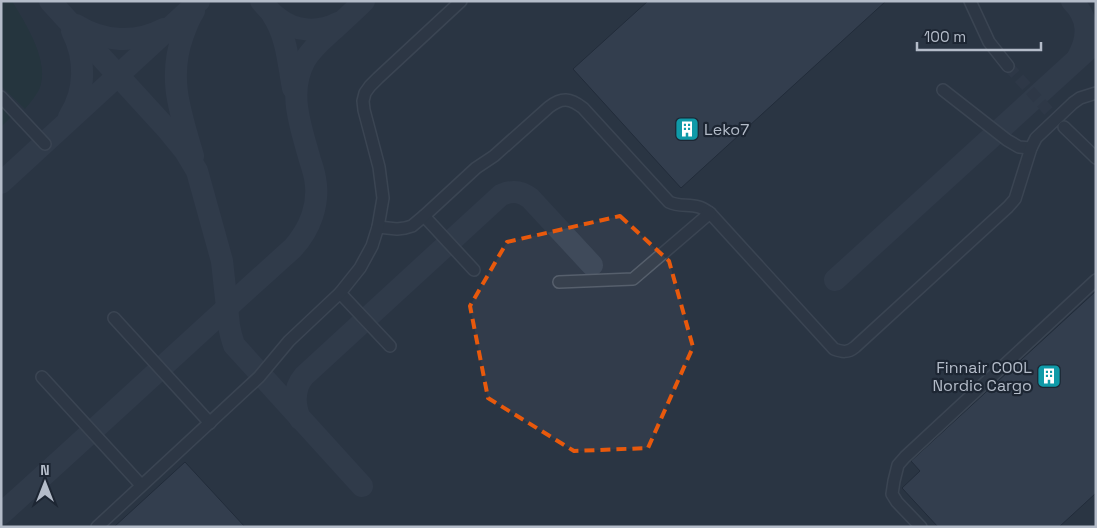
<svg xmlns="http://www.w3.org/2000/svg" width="1097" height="528" viewBox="0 0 1097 528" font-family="'Space Grotesk',sans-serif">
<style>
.airport{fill:#323c4b}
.green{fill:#263c3f}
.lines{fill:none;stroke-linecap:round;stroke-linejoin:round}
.taxiway{stroke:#3f4a5a;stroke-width:22}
.building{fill:#455162;stroke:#1f2835}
.minor-tunnel{stroke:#3a4453;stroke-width:11;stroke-dasharray:11 5.5;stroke-linecap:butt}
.minor-casing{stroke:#565f6c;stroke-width:14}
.minor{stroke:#38414e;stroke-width:11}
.marked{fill:none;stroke:#e8590c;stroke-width:4;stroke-dasharray:10 6;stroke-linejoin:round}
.labels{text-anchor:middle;stroke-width:4.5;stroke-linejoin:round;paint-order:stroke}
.poi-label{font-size:16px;fill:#b4bcc9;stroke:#1d2633;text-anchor:start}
</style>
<rect width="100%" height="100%" fill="#242f3e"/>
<rect class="airport" x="1" y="1" width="1095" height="526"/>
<g class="green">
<path d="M1 1H12C26 24 51 63 39 90 35 97 30 103 25 109L1 86Z"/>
<polygon points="1,105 12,116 1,127"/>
</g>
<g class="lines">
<g class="taxiway">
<polyline points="50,1 167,129 185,151 197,171 222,261 229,326 231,335 234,345 362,486"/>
<path d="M261 1C266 7 271 13 278 18 295 32 319 33 338 23"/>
<path d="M1072 1C1089 18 1089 37 1078 57"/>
<path d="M272 14C287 36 288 62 293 88"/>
<path d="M76 25C103 42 136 44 164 29"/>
<path d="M69 117C86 91 86 58 72 31"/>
<path d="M193 156C181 114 167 79 183 35 186 27 189 18 194 11"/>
<polyline points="1,183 199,1"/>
<polyline points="835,280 1096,42"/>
<path d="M300 419C294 404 293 389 304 376L501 195C512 190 521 191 530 198L592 265"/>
<path d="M1 514C99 426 195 336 293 248 310 229 320 204 315 178 314 172 312 166 310 160 301 127 287 92 305 60 312 48 323 39 333 30 344 20 354 11 364 1"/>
</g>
</g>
<g class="building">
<polygon points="648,1 886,1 681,188 573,69"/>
<polygon points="1096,291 1096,493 1059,527 938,527 902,488 920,471 911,461"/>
<polygon points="185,462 245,527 114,527"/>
</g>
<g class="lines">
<polyline class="minor-tunnel" points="1008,66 1062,126"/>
<g class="minor-casing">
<g id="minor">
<polyline points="970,1 989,42 1008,66"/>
<polyline points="943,90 1007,140 1019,147 1031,148"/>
<polyline points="1,97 45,144"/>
<polyline points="1064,127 1096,158"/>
<polyline points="424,216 474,270"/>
<path d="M378 227 397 229 405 228 412 226 424 216 476 168 494 156 549 107C562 97 570 98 583 108L669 202C679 207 688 204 699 207 703 208 707 211 710 213L834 349C842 352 848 353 855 347L1008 207 1015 199 1031 148 1036 138 1073 103 1080 98 1096 93"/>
<polyline points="559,282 633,279 710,213"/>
<polyline points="340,293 390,346"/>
<polyline points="114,318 210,423"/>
<polyline points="42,377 141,485"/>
<polyline points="97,527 259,377 289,341 340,293 360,268 372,246 378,227 383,198 379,167 364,110 363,101 365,93 370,86 378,78 461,1"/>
<polyline points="921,527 897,502 892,494 894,481 898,465 905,457 1096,280"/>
</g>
</g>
<use href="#minor" class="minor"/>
</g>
<path d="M0 0H1097V528H0ZM620 216 669 261 693 347 648 448 574 451 488 398 470 306 507 242Z" fill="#242f3e" fill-opacity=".55" fill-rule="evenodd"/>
<path class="marked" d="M620 216 669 261 693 347 648 448 574 451 488 398 470 306 507 242Z"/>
<defs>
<g id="building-square" transform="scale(1.25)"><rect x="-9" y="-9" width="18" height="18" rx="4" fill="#0f9aa8" stroke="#1d2633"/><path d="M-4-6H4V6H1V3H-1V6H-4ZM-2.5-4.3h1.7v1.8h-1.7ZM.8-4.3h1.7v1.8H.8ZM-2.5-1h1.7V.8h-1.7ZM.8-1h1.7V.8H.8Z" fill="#fff"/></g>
</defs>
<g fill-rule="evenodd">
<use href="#building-square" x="687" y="129"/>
<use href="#building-square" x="1049" y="376"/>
</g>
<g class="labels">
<g class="poi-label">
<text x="704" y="135">Leko7</text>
<text x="1032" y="373" text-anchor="end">Finnair COOL<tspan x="1032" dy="18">Nordic Cargo</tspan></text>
</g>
</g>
<rect width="1097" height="528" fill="none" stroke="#b4bcc9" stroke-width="5"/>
<g transform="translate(45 483)" stroke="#1d2633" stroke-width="4" paint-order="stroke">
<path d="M0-4L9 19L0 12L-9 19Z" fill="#b4bcc9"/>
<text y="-8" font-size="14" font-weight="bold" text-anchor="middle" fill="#b4bcc9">N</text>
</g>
<path d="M917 42v8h124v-8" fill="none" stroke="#b4bcc9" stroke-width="2.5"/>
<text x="924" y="42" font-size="15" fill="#b4bcc9" stroke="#1d2633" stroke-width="4" paint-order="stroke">100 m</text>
</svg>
